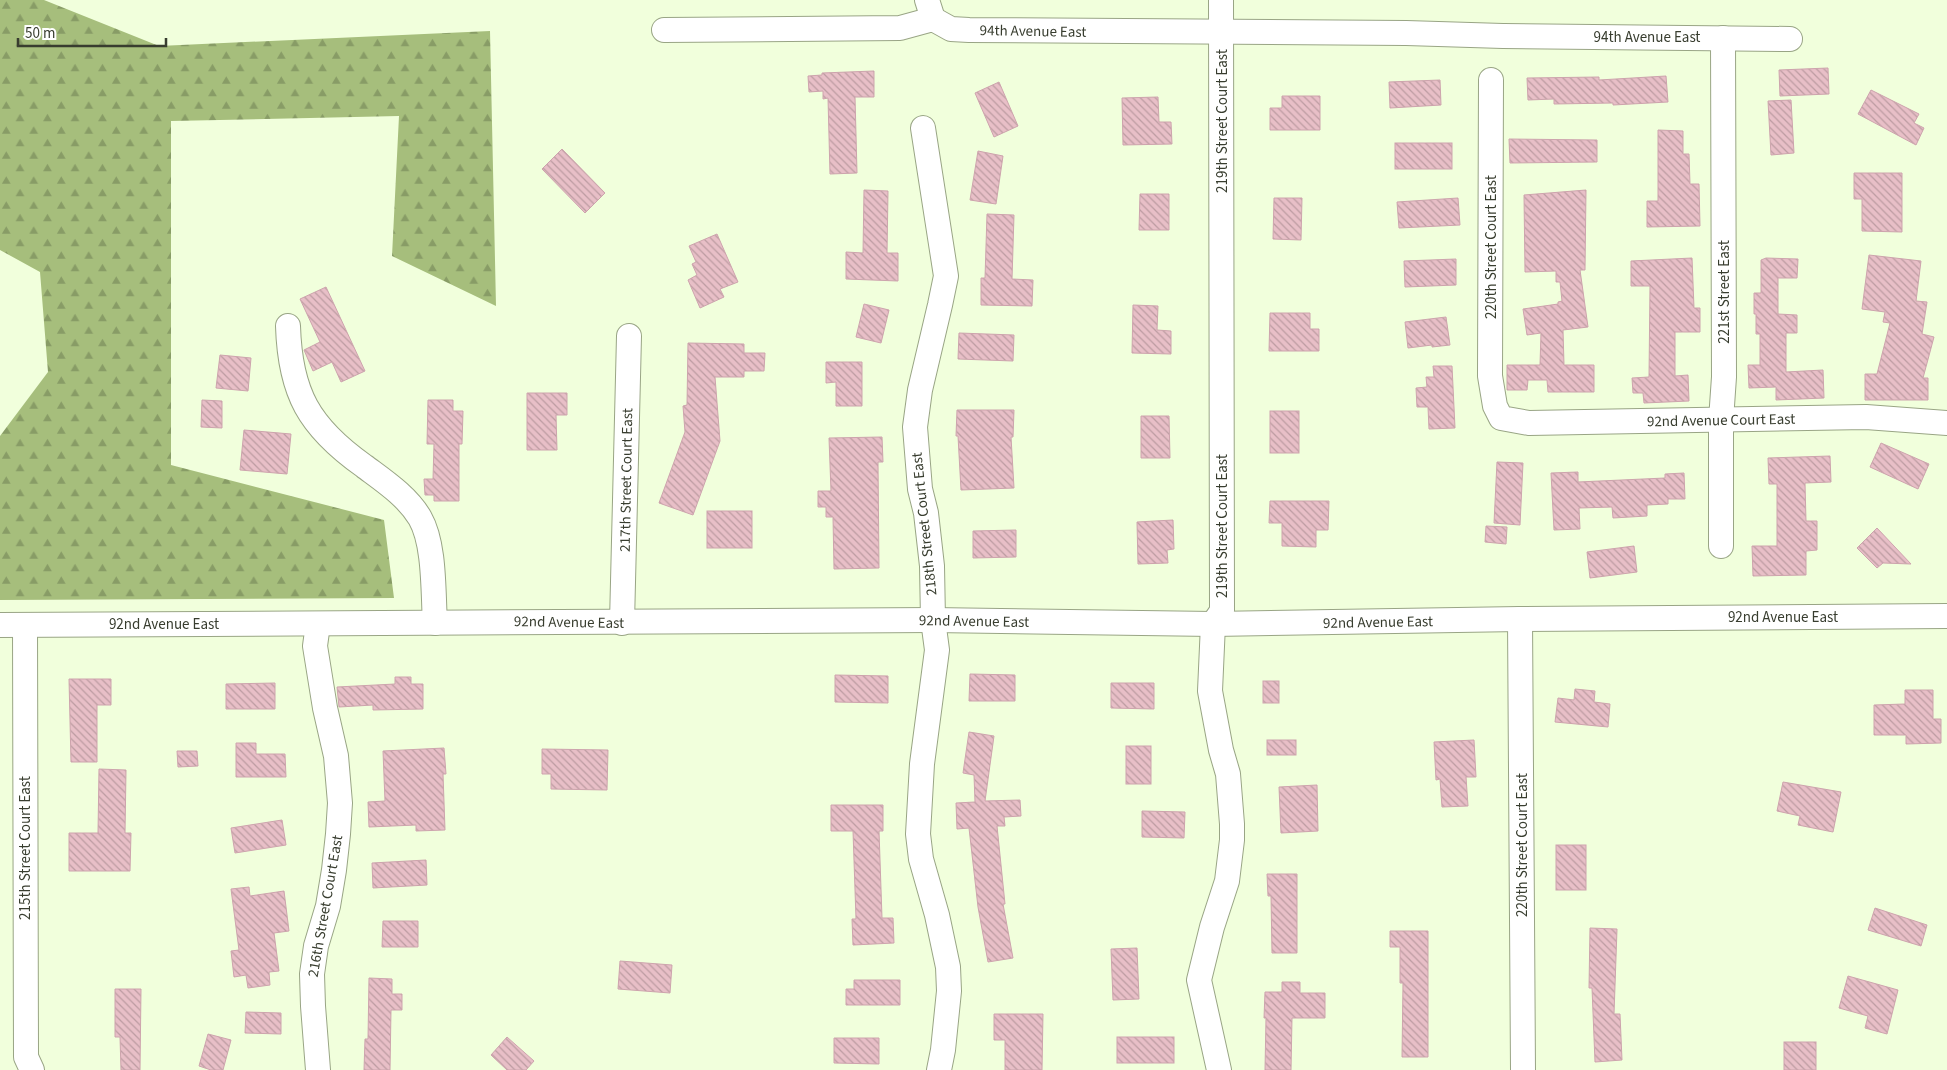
<svg xmlns="http://www.w3.org/2000/svg" width="1947" height="1070" viewBox="0 0 1947 1070" font-family="'Source Sans 3',sans-serif">
<style>
.forest{fill:url(#forest-firs)}
.building{fill:url(#building-back-hatch);stroke:#cda4ad}
.lines{fill:none;stroke-linecap:round;stroke-linejoin:round}
.minor-casing{stroke:#99a585;stroke-width:26}
.minor{stroke:#fff;stroke-width:24}
.labels{text-anchor:middle;stroke-width:4;stroke-linejoin:round;paint-order:stroke}
.street-label{font-size:15px;fill:#383d2f;stroke:#fff}
</style>
<defs>
<pattern id="forest-firs" width="22" height="20" patternUnits="userSpaceOnUse" patternTransform="scale(1.25)"><rect width="22" height="20" fill="#a6be7c"/><path d="M5 1l3.5 6h-7zM16 11l3.5 6h-7z" fill="#889c66"/></pattern>
<pattern id="building-back-hatch" width="6" height="6" patternUnits="userSpaceOnUse" patternTransform="scale(1.25)"><rect width="6" height="6" fill="#e8bfc7"/><path d="M-1 5l2 2M0 0l6 6M5-1l2 2" fill="none" stroke="#bd9ca2"/></pattern>
</defs>
<rect width="100%" height="100%" fill="#f1ffdc"/>
<polygon class="forest" points="0,0 44,0 159,46 490,31 496,306 392,256 399,116 171,121 171,465 384,520 394,598 0,600 0,436 48,372 40,272 0,250"/>
<g class="building">
<polygon points="1828,68 1829,94 1780,96 1779,70"/>
<polygon points="874,71 874,97 855,97 857,173 830,174 828,98 823,99 823,91 809,92 808,76 822,75 822,73"/>
<polygon points="1666,76 1668,102 1613,105 1613,103 1554,104 1554,99 1528,100 1527,78 1599,77 1599,80"/>
<polygon points="1440,80 1441,105 1390,108 1389,82"/>
<polygon points="999,82 1018,126 994,137 975,93"/>
<polygon points="1871,90 1919,114 1914,123 1924,128 1916,145 1858,114"/>
<polygon points="1282,96 1320,96 1320,130 1270,130 1270,108 1282,108"/>
<polygon points="1158,97 1159,122 1171,122 1172,144 1123,145 1122,98"/>
<polygon points="1791,100 1794,153 1771,155 1768,101"/>
<polygon points="1658,130 1683,131 1683,154 1689,154 1690,184 1699,184 1700,226 1647,227 1647,201 1658,201"/>
<polygon points="1509,139 1597,140 1597,162 1510,163"/>
<rect x="1395" y="143" width="57" height="26"/>
<polygon points="562,149 605,193 585,213 542,169"/>
<polygon points="978,151 1003,156 996,204 970,200"/>
<polygon points="1854,173 1902,173 1902,232 1862,231 1862,199 1854,199"/>
<polygon points="864,190 888,191 887,253 898,253 898,281 846,279 846,252 863,253"/>
<polygon points="1586,190 1585,270 1580,270 1588,327 1563,330 1564,365 1594,365 1594,392 1548,392 1547,380 1528,380 1527,390 1507,390 1507,365 1540,365 1541,333 1527,335 1523,309 1558,304 1558,302 1562,301 1560,282 1556,282 1556,271 1525,272 1524,195"/>
<polygon points="1140,194 1169,194 1169,230 1139,230"/>
<polygon points="1274,198 1302,198 1301,240 1273,239"/>
<polygon points="1458,198 1460,225 1399,228 1397,202"/>
<polygon points="987,214 1014,215 1012,279 1033,280 1032,306 981,305 981,278 985,278"/>
<polygon points="717,234 738,282 720,289 724,297 700,308 688,280 697,275 692,264 696,262 689,246"/>
<polygon points="1869,255 1921,261 1916,301 1927,302 1922,334 1934,337 1923,378 1928,378 1928,400 1865,400 1865,374 1877,374 1890,323 1883,322 1885,312 1862,309"/>
<polygon points="1692,258 1694,308 1700,308 1700,332 1675,332 1675,376 1688,375 1689,401 1644,403 1643,393 1633,393 1632,378 1649,377 1650,286 1631,286 1631,261"/>
<polygon points="1766,258 1798,259 1797,278 1778,278 1778,314 1797,315 1797,333 1786,333 1786,372 1823,370 1824,398 1776,400 1776,387 1749,388 1748,365 1760,365 1760,334 1756,334 1756,314 1754,314 1754,293 1761,293 1761,260"/>
<polygon points="1456,259 1456,285 1405,287 1404,261"/>
<polygon points="326,287 365,371 341,382 332,362 313,371 304,350 320,342 300,299"/>
<polygon points="864,304 889,310 881,343 856,337"/>
<polygon points="1133,305 1158,306 1157,330 1171,331 1171,354 1132,353"/>
<polygon points="1270,313 1310,313 1310,329 1319,329 1319,351 1269,351"/>
<polygon points="1446,317 1450,345 1432,347 1432,345 1408,348 1405,322"/>
<polygon points="959,333 1014,335 1013,361 958,359"/>
<polygon points="688,343 744,344 744,353 765,353 764,371 744,371 744,377 715,377 720,441 693,515 659,503 685,432 683,406 687,405"/>
<polygon points="220,355 251,358 248,391 216,388"/>
<polygon points="826,362 862,362 862,406 836,406 836,382 826,383"/>
<polygon points="1433,366 1452,366 1455,428 1429,429 1428,407 1417,407 1416,388 1427,387 1426,377 1434,377"/>
<polygon points="527,393 567,393 567,415 556,415 557,450 527,450"/>
<polygon points="202,400 222,401 222,428 201,427"/>
<polygon points="428,400 453,400 453,411 463,411 462,444 459,444 459,501 434,501 434,495 425,495 424,479 433,479 434,444 427,444"/>
<polygon points="957,410 1014,410 1013,437 1011,437 1014,488 961,490 958,436 956,436"/>
<rect x="1270" y="411" width="29" height="42"/>
<polygon points="1141,416 1169,416 1170,458 1141,458"/>
<polygon points="244,430 291,434 287,474 240,470"/>
<polygon points="882,437 883,462 878,462 879,568 834,569 833,517 826,517 826,507 818,507 818,491 831,491 829,438"/>
<polygon points="1881,443 1929,464 1918,489 1870,467"/>
<polygon points="1830,456 1831,482 1805,483 1806,521 1817,521 1817,550 1806,551 1806,575 1753,576 1752,546 1777,546 1777,484 1769,484 1768,458"/>
<polygon points="1497,462 1523,463 1520,525 1494,523"/>
<polygon points="1578,472 1578,482 1665,478 1665,474 1684,473 1685,499 1668,499 1668,504 1647,505 1647,516 1613,518 1612,507 1579,508 1580,529 1554,530 1551,473"/>
<polygon points="1270,501 1329,501 1328,530 1316,530 1316,547 1282,546 1282,523 1269,523"/>
<rect x="707" y="511" width="45" height="37"/>
<polygon points="1173,520 1174,549 1167,550 1168,563 1138,564 1137,522"/>
<polygon points="1486,526 1507,527 1506,544 1485,542"/>
<polygon points="1877,528 1911,564 1883,563 1877,568 1857,548"/>
<polygon points="1016,530 1016,557 973,558 973,531"/>
<polygon points="1634,546 1637,572 1590,578 1587,552"/>
<polygon points="970,674 1015,675 1015,701 969,701"/>
<polygon points="835,675 888,676 888,703 835,702"/>
<polygon points="395,677 411,677 411,684 423,684 423,709 373,710 373,705 339,707 337,687 395,684"/>
<polygon points="69,679 111,679 111,705 97,705 97,762 71,762"/>
<rect x="1263" y="681" width="16" height="22"/>
<polygon points="275,683 275,709 226,709 226,684"/>
<polygon points="1111,683 1154,683 1154,709 1111,708"/>
<polygon points="1575,689 1595,691 1594,702 1610,704 1608,727 1555,722 1558,698 1574,700"/>
<polygon points="1905,690 1933,690 1933,719 1941,719 1941,743 1906,744 1906,735 1874,735 1874,705 1905,704"/>
<polygon points="969,732 994,736 985,801 1020,800 1021,816 1004,817 1005,826 997,826 1005,904 1003,904 1013,958 988,962 978,907 969,828 957,829 956,803 975,802 974,775 963,773"/>
<rect x="1267" y="740" width="29" height="15"/>
<polygon points="1474,740 1476,777 1466,777 1468,806 1442,807 1440,779 1436,780 1434,742"/>
<polygon points="236,743 256,743 256,754 285,754 286,777 236,777"/>
<rect x="1126" y="746" width="25" height="38"/>
<polygon points="444,748 446,774 443,774 445,830 416,831 416,825 369,827 368,802 385,801 383,751"/>
<polygon points="542,749 608,750 607,790 551,789 551,774 542,774"/>
<polygon points="177,751 197,751 198,766 178,767"/>
<polygon points="99,769 126,770 125,833 131,833 130,871 69,871 69,833 98,833"/>
<polygon points="1783,782 1841,792 1833,832 1798,825 1800,816 1777,811"/>
<polygon points="1317,785 1318,831 1281,833 1279,787"/>
<polygon points="831,805 883,805 883,831 879,831 882,918 893,918 894,943 853,945 852,919 856,919 853,831 831,831"/>
<polygon points="1142,811 1185,812 1184,838 1142,837"/>
<polygon points="282,820 286,845 235,853 231,828"/>
<rect x="1556" y="845" width="30" height="45"/>
<polygon points="426,860 427,885 373,888 372,863"/>
<polygon points="1267,874 1297,874 1297,953 1272,953 1271,896 1268,896"/>
<polygon points="249,887 250,896 284,891 289,931 274,933 279,971 269,972 270,985 248,988 246,975 234,977 231,951 239,950 231,889"/>
<polygon points="1875,908 1927,925 1921,946 1868,930"/>
<polygon points="383,921 418,921 418,947 382,947"/>
<polygon points="1590,928 1617,929 1614,1014 1620,1014 1622,1060 1595,1062 1592,988 1589,988"/>
<polygon points="1390,931 1428,931 1428,1057 1402,1057 1403,983 1400,983 1400,947 1390,947"/>
<polygon points="1137,948 1139,999 1113,1000 1111,949"/>
<polygon points="620,961 672,965 670,993 618,989"/>
<polygon points="1848,976 1898,990 1887,1034 1865,1028 1868,1016 1839,1008"/>
<polygon points="369,978 392,979 392,994 402,994 402,1010 391,1010 390,1070 364,1070 365,1039 368,1039"/>
<polygon points="854,980 900,980 900,1005 846,1005 846,989 854,989"/>
<polygon points="1282,982 1300,982 1300,993 1325,993 1325,1018 1292,1018 1291,1070 1265,1070 1266,1018 1264,1018 1265,992 1282,992"/>
<polygon points="115,989 141,989 140,1070 121,1070 120,1037 115,1037"/>
<polygon points="246,1012 281,1013 281,1034 245,1033"/>
<polygon points="994,1014 1043,1014 1042,1070 1005,1070 1005,1040 994,1040"/>
<polygon points="208,1034 231,1040 223,1070 211,1070 199,1066"/>
<polygon points="507,1037 534,1061 526,1070 507,1070 491,1055"/>
<rect x="1117" y="1037" width="57" height="26"/>
<polygon points="834,1038 879,1038 879,1064 834,1063"/>
<rect x="1784" y="1042" width="32" height="28"/>
</g>
<g class="lines">
<g class="minor-casing">
<g id="minor">
<polyline points="927,0 933,19"/>
<polyline points="664,30 900,28 933,19 951,29 969,30 1406,33 1503,36 1790,39"/>
<polyline points="1491,80 1490,376 1495,406 1501,418 1529,423 1866,417 1947,423"/>
<polyline points="923,128 946,276 940,305 920,390 915,427 920,489 926,513 932,566 933,620 937,650 922,764 918,834 921,859 937,915 948,967 949,991 943,1050 939,1070"/>
<path d="M288 326C290 393 309 427 364 466 384 481 407 496 420 518 435 544 433 592 435 623"/>
<polyline points="1721,546 1721,420 1724,377 1723,38"/>
<polyline points="1520,619 1523,1070"/>
<polyline points="622,623 629,336"/>
<polyline points="318,624 315,646 325,708 336,756 340,803 338,834 334,870 328,906 316,946 312,974 313,1006 318,1070"/>
<polyline points="0,625 933,620 1213,624 1520,619 1947,616"/>
<polyline points="25,625 26,1057 32,1070"/>
<polyline points="1219,1070 1199,980 1212,927 1227,881 1232,840 1232,824 1228,774 1221,750 1210,691 1213,624 1222,611 1221,0"/>
</g>
</g>
<use href="#minor" class="minor"/>
</g>
<g class="labels">
<g class="street-label">
<text transform="translate(1033 31) rotate(1)" y="5">94th Avenue East</text>
<text x="1647" y="42">94th Avenue East</text>
<text transform="translate(1222 121) rotate(-90)" y="5">219th Street Court East</text>
<text transform="translate(1491 247) rotate(-90)" y="5">220th Street Court East</text>
<text transform="translate(1724 292) rotate(-90)" y="5">221st Street East</text>
<text transform="translate(1721 420) rotate(-1)" y="5">92nd Avenue Court East</text>
<text transform="translate(626 480) rotate(-89)" y="5">217th Street Court East</text>
<text transform="translate(924 524) rotate(-96)" y="5">218th Street Court East</text>
<text transform="translate(1222 526) rotate(-90)" y="5">219th Street Court East</text>
<text x="1783" y="622">92nd Avenue East</text>
<text transform="translate(974 621) rotate(1)" y="5">92nd Avenue East</text>
<text transform="translate(569 622) rotate(1)" y="5">92nd Avenue East</text>
<text transform="translate(1378 622) rotate(-1)" y="5">92nd Avenue East</text>
<text x="164" y="629">92nd Avenue East</text>
<text transform="translate(1522 845) rotate(-90)" y="5">220th Street Court East</text>
<text transform="translate(25 848) rotate(-90)" y="5">215th Street Court East</text>
<text transform="translate(325 906) rotate(-80)" y="5">216th Street Court East</text>
</g>
</g>
<path d="M18 38v8h148v-8" fill="none" stroke="#383d2f" stroke-width="2.5"/>
<text x="25" y="38" font-size="15" fill="#383d2f" stroke="#ffffff" stroke-width="4" paint-order="stroke">50 m</text>
</svg>
